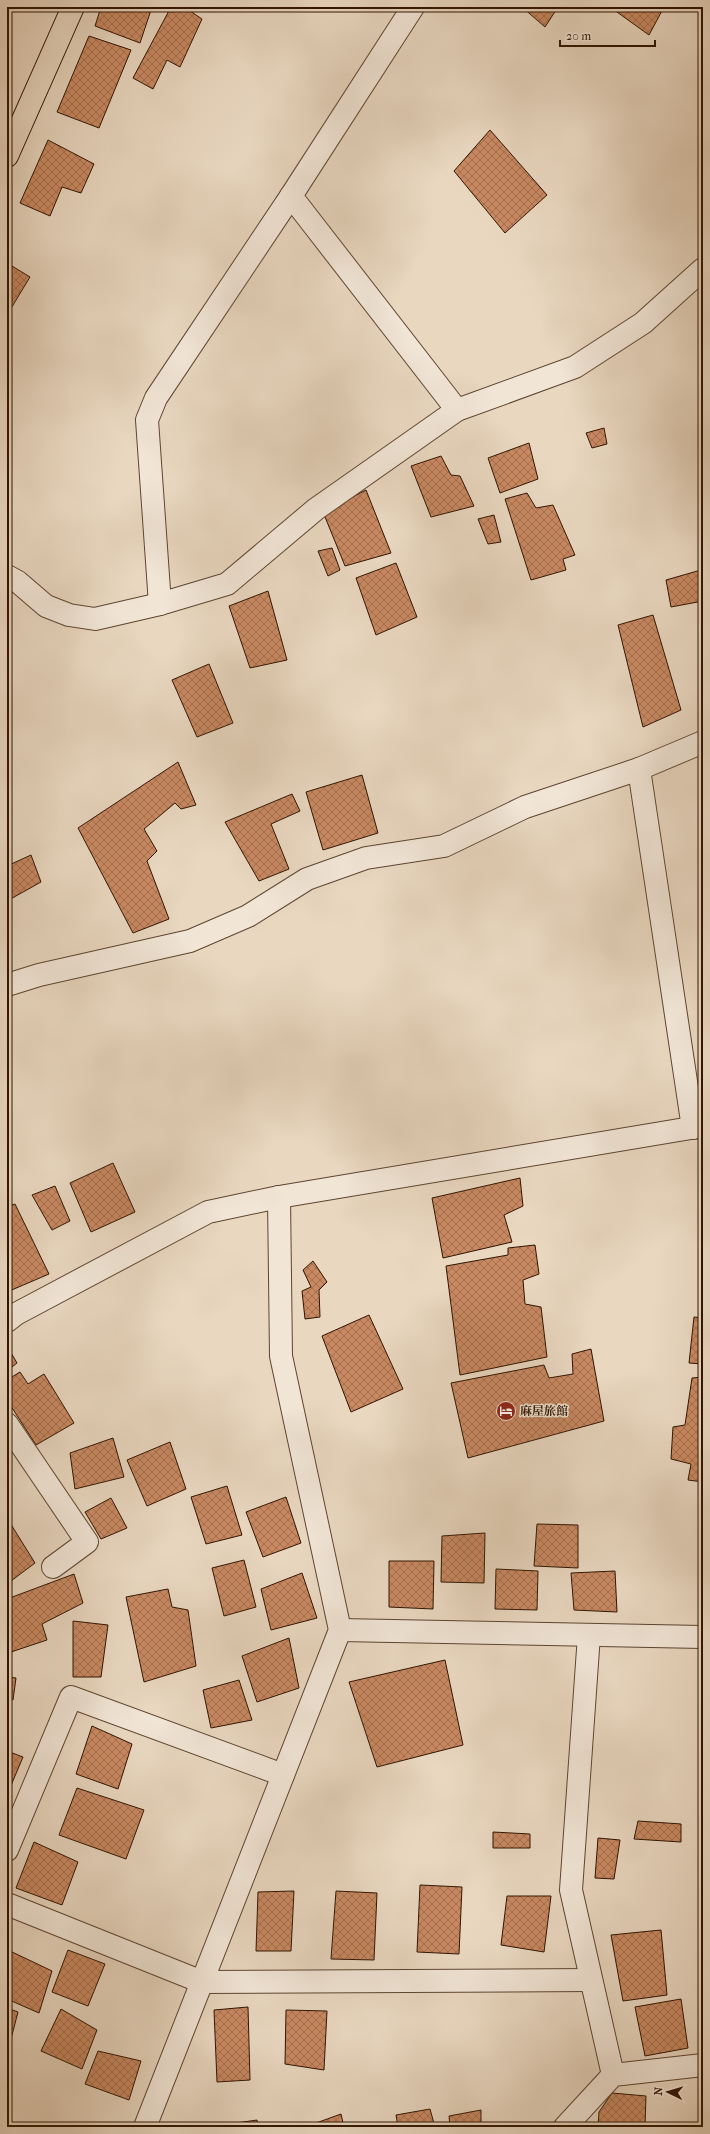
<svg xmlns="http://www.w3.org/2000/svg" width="710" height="2134" viewBox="0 0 710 2134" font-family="'IM FELL French Canon','Noto Serif JP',serif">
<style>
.building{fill:url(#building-cross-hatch);stroke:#301401}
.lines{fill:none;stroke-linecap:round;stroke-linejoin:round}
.street-casing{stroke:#5e4531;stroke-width:24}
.primary-casing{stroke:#301401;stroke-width:24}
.street{stroke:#f1e5d6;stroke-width:22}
.primary{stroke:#e9d7c0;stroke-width:22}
.labels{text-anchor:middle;stroke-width:3;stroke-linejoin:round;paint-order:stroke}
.poi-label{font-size:12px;font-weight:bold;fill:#301401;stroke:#f1e5d6;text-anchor:start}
</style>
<defs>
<pattern id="building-cross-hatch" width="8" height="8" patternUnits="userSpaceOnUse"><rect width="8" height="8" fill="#c98962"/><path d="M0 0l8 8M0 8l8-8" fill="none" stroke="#a46f4e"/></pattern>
</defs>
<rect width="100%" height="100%" fill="#e9d7c0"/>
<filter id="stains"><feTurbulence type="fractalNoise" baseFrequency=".005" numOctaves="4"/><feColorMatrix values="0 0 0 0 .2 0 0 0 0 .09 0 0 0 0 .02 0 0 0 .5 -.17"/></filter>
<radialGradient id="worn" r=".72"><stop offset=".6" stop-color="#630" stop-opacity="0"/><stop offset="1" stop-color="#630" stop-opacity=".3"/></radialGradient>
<g class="building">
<polygon points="101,7 152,7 140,43 95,26"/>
<polygon points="171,7 184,7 202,19 180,67 167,60 153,89 133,78"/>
<polygon points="522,7 558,7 545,27"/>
<polygon points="610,7 664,7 649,35"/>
<polygon points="89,36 131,50 99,128 57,112"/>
<polygon points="490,130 547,195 505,233 454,171"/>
<polygon points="48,140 94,164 81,193 62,187 50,216 20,203"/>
<polygon points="7,263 30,277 7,315"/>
<polygon points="604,428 607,444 592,448 586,433"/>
<polygon points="529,443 538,479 500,493 488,458"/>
<polygon points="441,456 451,475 460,476 474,506 431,517 411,466"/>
<polygon points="366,490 391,553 345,566 323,512"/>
<polygon points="527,493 536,508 553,505 575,555 563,559 566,570 531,580 505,499"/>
<polygon points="494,515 501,542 488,544 478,519"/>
<polygon points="332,548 340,570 328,576 318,551"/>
<polygon points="396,563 417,617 376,635 356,578"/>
<polygon points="701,570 703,578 703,601 671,607 666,580"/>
<polygon points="268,591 287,660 250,668 229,606"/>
<polygon points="653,615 681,710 643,727 618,625"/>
<polygon points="209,664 233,723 197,737 172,680"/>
<polygon points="178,762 196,805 181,809 175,803 144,829 157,851 147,861 169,919 133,933 78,828"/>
<polygon points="362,775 378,833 323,850 306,792"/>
<polygon points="292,794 300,811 271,824 289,869 259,881 225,822"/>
<polygon points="31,855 41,882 7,901 7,866"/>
<polygon points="113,1163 135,1212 91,1232 70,1183"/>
<polygon points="520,1178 523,1206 504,1215 512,1242 443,1258 432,1198"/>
<polygon points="55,1186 70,1221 52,1230 32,1195"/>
<polygon points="15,1204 49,1274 7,1292 7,1207"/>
<polygon points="535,1245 539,1274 523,1280 525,1304 541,1307 547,1357 460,1375 446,1266 508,1255 508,1248"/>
<polygon points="313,1261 327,1282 319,1290 320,1317 305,1319 302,1291 311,1287 303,1270"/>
<polygon points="369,1315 403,1389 351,1412 322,1336"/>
<polygon points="694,1317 703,1318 703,1364 689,1363"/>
<polygon points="7,1346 17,1363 7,1371"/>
<polygon points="591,1349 604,1421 468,1458 451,1383 544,1365 549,1378 573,1374 572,1354"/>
<polygon points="20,1372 28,1384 44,1374 74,1423 36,1445 7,1400 7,1380"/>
<polygon points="703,1377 703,1482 688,1480 691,1464 671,1459 673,1427 685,1425 692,1378"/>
<polygon points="113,1438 124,1477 75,1489 70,1453"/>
<polygon points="170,1442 186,1489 147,1506 127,1460"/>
<polygon points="227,1486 242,1535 206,1544 191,1497"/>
<polygon points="286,1497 301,1543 263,1557 246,1512"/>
<polygon points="111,1498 127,1528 101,1539 85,1512"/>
<polygon points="7,1518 35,1563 7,1584"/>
<polygon points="537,1524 578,1525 578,1568 534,1566"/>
<polygon points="485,1533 484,1583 441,1582 442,1536"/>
<polygon points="244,1560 256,1607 224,1616 212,1568"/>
<polygon points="389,1561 434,1561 433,1609 389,1607"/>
<polygon points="496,1569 538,1571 537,1610 495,1609"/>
<polygon points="615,1571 617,1612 574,1610 571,1573"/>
<polygon points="302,1573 317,1618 271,1630 261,1589"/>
<polygon points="74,1574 83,1603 42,1624 47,1640 8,1653 7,1599"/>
<polygon points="168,1589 172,1607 188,1610 196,1666 144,1682 126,1597"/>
<polygon points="73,1621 108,1625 101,1677 73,1677"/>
<polygon points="289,1638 299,1688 257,1702 242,1656"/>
<polygon points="445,1660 463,1745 377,1767 349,1682"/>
<polygon points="7,1677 16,1678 13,1700 7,1699"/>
<polygon points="239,1680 252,1720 211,1728 203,1690"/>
<polygon points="92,1726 132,1744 118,1789 76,1774"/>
<polygon points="7,1751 23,1757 7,1795"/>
<polygon points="77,1788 144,1810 126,1859 59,1835"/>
<polygon points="638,1821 681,1824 681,1842 634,1839"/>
<polygon points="493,1832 530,1834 530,1848 493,1848"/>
<polygon points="598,1838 620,1840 614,1879 595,1878"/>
<polygon points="34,1842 78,1862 62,1905 16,1888"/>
<polygon points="420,1885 462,1887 459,1954 417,1952"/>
<polygon points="294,1891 291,1951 256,1951 258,1892"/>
<polygon points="336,1891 377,1893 374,1960 331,1959"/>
<polygon points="507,1896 551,1896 544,1952 501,1945"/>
<polygon points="661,1930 667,1995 623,2001 611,1935"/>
<polygon points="68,1950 105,1964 88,2006 52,1992"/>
<polygon points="10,1951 52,1971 39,2013 7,1999 7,1959"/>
<polygon points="681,1999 688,2048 645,2056 635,2007"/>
<polygon points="248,2007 250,2080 217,2082 214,2010"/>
<polygon points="7,2008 18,2012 7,2054"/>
<polygon points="61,2009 97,2030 82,2069 41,2051"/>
<polygon points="286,2010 327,2011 324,2070 285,2064"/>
<polygon points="98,2051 141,2061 129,2100 85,2084"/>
<polygon points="612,2093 646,2096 645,2127 598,2127 599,2112"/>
<polygon points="430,2109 435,2127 398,2127 396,2115"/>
<polygon points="481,2110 481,2127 450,2127 449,2116"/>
<polygon points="341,2114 344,2127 305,2127"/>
<polygon points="257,2120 258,2127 209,2127"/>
</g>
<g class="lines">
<g class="street-casing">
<g id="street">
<polyline points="291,196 457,410"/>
<polyline points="7,576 18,582 46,606 69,615 95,619 160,604 227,584 316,509 457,410 575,367 643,323 703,269"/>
<polyline points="160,604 147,420 156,398 291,196 413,7"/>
<polyline points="7,985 39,975 190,941 248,916 307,879 366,858 444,846 525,807 639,769"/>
<polyline points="693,1128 639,769 703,742"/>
<polyline points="7,1321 16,1314 208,1212 279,1197 703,1126"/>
<polyline points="7,1424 87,1542 53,1567"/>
<polyline points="340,1630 703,1637"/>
<polyline points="589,1635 571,1890 613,2075"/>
<polyline points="7,1850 71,1697 283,1775"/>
<polyline points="7,1904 202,1982 591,1980"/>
<polyline points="145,2127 340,1630 281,1356 279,1197"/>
<polyline points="565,2127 613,2075 703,2065"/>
</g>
</g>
<g class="primary-casing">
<polyline id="primary" points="7,156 73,7"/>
</g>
<use href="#street" class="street"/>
<use href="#primary" class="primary"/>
</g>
<defs>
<g id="hotel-disc" transform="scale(1)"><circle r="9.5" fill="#8f2418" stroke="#f1e5d6"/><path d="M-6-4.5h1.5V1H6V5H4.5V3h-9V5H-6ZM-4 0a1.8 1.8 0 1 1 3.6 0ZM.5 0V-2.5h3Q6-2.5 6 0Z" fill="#fff"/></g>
</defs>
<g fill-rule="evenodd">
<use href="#hotel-disc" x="506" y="1411"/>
</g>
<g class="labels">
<g class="poi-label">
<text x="520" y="1415">麻屋旅館</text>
</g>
</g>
<rect width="710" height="2134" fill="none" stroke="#e9d7c0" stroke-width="24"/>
<rect x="8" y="8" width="694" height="2118" fill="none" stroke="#301401" stroke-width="2"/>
<rect x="12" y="12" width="686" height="2110" fill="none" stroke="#301401"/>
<g transform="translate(668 2092) rotate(275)" stroke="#f1e5d6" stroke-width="3" paint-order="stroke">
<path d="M0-3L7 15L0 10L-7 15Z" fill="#301401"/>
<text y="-6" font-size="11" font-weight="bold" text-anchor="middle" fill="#301401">N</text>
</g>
<path d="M560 40v6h95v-6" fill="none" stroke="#301401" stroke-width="2"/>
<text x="566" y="40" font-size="12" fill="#301401" stroke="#f1e5d6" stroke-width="3" paint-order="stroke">20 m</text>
<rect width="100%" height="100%" filter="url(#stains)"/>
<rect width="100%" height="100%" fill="url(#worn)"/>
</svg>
